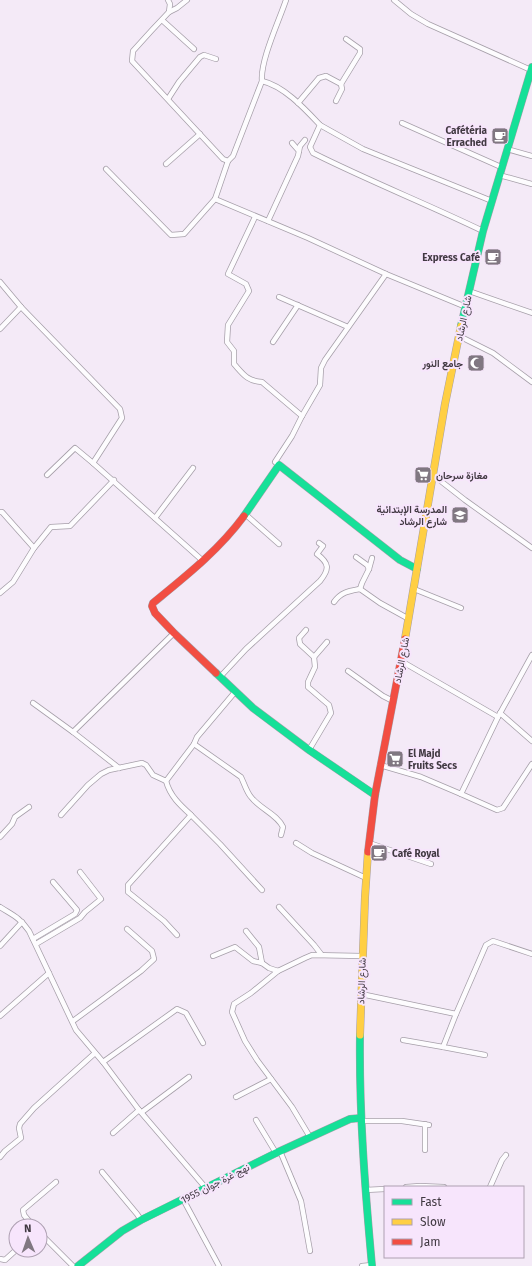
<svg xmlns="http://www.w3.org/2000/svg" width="532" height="1266" viewBox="0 0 532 1266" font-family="'Fira Sans',Vazirmatn,sans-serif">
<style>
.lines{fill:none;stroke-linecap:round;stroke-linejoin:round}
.street-casing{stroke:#a69fa9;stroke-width:6}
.fast-casing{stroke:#a69fa9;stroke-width:8}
.slow-casing{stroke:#a69fa9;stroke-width:8}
.jam-casing{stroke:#a69fa9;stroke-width:8}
.street{stroke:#fdfcfe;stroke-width:4.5}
.fast{stroke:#16e098;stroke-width:7}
.slow{stroke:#ffcf43;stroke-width:7}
.jam{stroke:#f24e42;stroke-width:7}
.labels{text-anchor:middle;stroke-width:4;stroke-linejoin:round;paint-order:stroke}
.poi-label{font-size:10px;font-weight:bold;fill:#413942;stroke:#f7e5fc;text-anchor:end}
.street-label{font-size:10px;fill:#413942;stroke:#f7e5fc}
</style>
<rect width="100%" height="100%" fill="#f4eaf7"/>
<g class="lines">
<g class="street-casing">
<g id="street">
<polyline points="168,0 170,4 169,12"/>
<polyline points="187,0 177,8 169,12 152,30 133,51 132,61 223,159 228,161 215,199 308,238 386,274 466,307"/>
<polyline points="394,0 411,14 428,24 531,70"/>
<polyline points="162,20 194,49"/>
<path d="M262 81C284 86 305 109 320 125L310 147 313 153C369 181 427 204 483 231"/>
<polyline points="168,99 179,82 200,57 204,55 216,59"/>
<polyline points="336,101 342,89 341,84"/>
<polyline points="298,103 319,78 326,76 341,84 360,53 360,49 346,39"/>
<polyline points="402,123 501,167"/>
<polyline points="320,125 363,149 492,201"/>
<polyline points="507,149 532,156"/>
<polyline points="299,151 300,146 305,140"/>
<path d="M228 161 233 156 262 81C260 61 279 21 286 0"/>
<polyline points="166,164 200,134"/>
<polyline points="106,169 171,235 184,234 215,199"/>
<polyline points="499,175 532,184"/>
<path d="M255 217 228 274 246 284 249 291 228 325 227 342 234 351V364C243 374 247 381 262 382L302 416"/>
<polyline points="268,221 298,156 299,151 292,143"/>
<polyline points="0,282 21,307"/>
<polyline points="469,291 532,313"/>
<polyline points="279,297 348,327"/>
<polyline points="0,329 21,307 120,409 122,418 93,463 203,561"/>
<polyline points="459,336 493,353 532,382"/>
<polyline points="273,342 298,305"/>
<polyline points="279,465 275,462 292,436 302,416 320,385 321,368 325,360 386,274"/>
<polyline points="47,475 75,448 93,463"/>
<polyline points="433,475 465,500 532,548"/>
<polyline points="0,512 2,512 34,548"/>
<polyline points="245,514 279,544"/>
<polyline points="155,518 193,468"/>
<polyline points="356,557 367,565 369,569"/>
<polyline points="360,589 362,583 369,569 372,558"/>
<polyline points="414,589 461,608"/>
<polyline points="0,593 13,582 34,548 51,527 70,526 114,480"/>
<path d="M334 602C341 592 349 591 360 589L380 603 409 619"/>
<polyline points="306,630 299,638 300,644 314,657 315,667 308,682 308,687 329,705 331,713 309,750"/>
<polyline points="314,657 327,642"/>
<polyline points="401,661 498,717"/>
<polyline points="348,671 383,696 393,701"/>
<path d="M220 677 246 649 320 581C330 569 329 563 317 554L323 546 319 543"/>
<polyline points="33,703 73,732"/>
<polyline points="500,713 532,741"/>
<path d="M194 744 241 777C244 783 247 793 251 797 260 809 277 814 283 827L281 835"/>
<polyline points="380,765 421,777 461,794 498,717 532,655"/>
<polyline points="119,768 73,732 174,633"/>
<path d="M166 781C170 796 180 805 191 815L128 885V892L164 921 177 935"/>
<polyline points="461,794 497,810 503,808 532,764"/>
<polyline points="61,815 88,785 101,774 109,770 142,763 146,765 153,775 166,781 194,744 197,737 235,692"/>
<polyline points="191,815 220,844 262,890"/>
<polyline points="0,837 12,824 15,817 29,807"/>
<polyline points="296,843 312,853 366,878"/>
<polyline points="369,843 431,864"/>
<path d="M0 907C14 916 19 917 29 931L76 1030 103 1062 139 1110 205 1187"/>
<polyline points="279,907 314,945 321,954"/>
<polyline points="246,931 259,947 262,963"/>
<polyline points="33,939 75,914 77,910 53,882"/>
<polyline points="36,944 80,918 85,912 101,899 80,872"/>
<polyline points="0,946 22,922"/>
<polyline points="213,956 235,947 253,961 262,963 269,968 278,971 305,958 312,955 362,956"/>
<polyline points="278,971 251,993 234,1004 232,1012 245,1041 257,1060 292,1107 310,1137"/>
<polyline points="361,994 456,1014 486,945 493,941 532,954"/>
<polyline points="456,1014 443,1047 485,1055"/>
<polyline points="0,1016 49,973"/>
<polyline points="73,1021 141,971 154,959 152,951 127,929"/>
<polyline points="403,1040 443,1047"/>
<polyline points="103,1062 177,1009 186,1013 203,1043"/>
<polyline points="236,1097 271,1079"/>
<polyline points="142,1112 189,1077"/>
<polyline points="256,1120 276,1153"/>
<polyline points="361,1121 402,1121 429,1125"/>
<polyline points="113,1133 139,1110"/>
<polyline points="425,1150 425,1124"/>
<polyline points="280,1151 301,1201 310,1251"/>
<polyline points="0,1157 5,1151 21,1138 19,1128 20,1124 34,1108 95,1053"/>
<polyline points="102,1172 137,1214 141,1220"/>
<polyline points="406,1187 420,1186 444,1187"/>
<polyline points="490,1187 502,1160 506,1155"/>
<polyline points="365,1190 385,1189"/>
<polyline points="183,1199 219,1266"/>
<polyline points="33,1226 24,1215 23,1210 56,1182"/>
<polyline points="40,1233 73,1266"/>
<polyline points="0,1259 5,1260 16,1250"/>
<polyline points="362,1266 372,1265"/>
</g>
</g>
<g class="fast-casing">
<g id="fast">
<polyline points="461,326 483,231 532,67"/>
<polyline points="244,516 279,465 400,560 417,569"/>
<polyline points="216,673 253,708 309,750 375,795"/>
<path d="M360 1035C359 1112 365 1189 372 1266"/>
<polyline points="78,1266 122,1231 141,1220 276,1153 350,1119 361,1118"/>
</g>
</g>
<g class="slow-casing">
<g id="slow">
<polyline points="405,639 445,404 461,326"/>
<polyline points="360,1035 365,897 368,852"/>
</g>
</g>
<g class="jam-casing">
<g id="jam">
<path d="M216 673 174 633 155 613 152 606 153 603C186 576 219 550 244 516"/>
<polyline points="368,852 375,795 405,639"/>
</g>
</g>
<use href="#street" class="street"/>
<use href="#fast" class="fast"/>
<use href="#slow" class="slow"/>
<use href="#jam" class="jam"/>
</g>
<defs>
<g id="cafe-square" transform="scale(0.9)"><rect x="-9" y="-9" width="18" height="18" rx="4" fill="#807781" stroke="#f7e5fc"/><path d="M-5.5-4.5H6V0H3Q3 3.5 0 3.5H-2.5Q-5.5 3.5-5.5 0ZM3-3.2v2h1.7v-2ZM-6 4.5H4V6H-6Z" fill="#fff"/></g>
<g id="mosque-square" transform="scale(0.9)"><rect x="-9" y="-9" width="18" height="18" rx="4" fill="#807781" stroke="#f7e5fc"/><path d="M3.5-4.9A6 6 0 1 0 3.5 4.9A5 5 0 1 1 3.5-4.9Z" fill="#fff"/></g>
<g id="supermarket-square" transform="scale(0.9)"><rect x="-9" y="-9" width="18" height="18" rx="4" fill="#807781" stroke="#f7e5fc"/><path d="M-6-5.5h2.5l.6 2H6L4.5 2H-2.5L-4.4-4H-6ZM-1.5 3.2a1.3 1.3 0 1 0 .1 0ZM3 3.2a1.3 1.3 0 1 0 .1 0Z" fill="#fff"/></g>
<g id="school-square" transform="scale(0.9)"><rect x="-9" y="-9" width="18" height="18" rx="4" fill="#807781" stroke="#f7e5fc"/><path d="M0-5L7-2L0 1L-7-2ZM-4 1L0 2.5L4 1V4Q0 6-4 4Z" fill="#fff"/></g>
</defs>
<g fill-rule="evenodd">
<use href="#cafe-square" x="500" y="136"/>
<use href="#cafe-square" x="493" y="257"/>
<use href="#mosque-square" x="476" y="363"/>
<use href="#supermarket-square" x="423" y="475"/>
<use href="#school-square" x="460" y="515"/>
<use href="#supermarket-square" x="395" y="759"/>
<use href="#cafe-square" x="379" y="853"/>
</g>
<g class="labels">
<g class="poi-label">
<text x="487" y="134">Cafétéria<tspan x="487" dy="12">Errached</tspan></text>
<text x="480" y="261">Express Café</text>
<text x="463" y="367">جامع النور</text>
<text x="436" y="479" text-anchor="start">مغازة سرحان</text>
<text x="447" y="513">المدرسة الإبتدائية<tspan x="447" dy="12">شارع الرشاد</tspan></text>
<text x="408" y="757" text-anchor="start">El Majd<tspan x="408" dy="12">Fruits Secs</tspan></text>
<text x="392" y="857" text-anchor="start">Café Royal</text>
</g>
<g class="street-label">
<text transform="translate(463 318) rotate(-78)" y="4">شارع الرشاد</text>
<text transform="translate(401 660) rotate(-79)" y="4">شارع الرشاد</text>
<text transform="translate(361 981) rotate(-88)" y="4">شارع الرشاد</text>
<text transform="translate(215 1183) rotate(-27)" y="4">نهج غرة جوان 1955</text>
</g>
</g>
<rect x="384" y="1186" width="140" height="72" fill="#f7e5fc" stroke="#aea0b2"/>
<rect x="392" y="1199" width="20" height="6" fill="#16e098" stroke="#aea0b2"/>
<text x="420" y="1206" font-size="12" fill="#413942">Fast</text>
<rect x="392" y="1219" width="20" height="6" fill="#ffcf43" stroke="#aea0b2"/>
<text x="420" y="1226" font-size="12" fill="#413942">Slow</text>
<rect x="392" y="1239" width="20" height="6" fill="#f24e42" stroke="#aea0b2"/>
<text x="420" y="1246" font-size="12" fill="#413942">Jam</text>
<g transform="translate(28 1238) rotate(358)"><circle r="19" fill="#f7e5fc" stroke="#aea0b2"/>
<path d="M0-3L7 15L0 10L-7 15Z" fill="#807781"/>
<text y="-6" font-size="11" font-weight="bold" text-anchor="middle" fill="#413942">N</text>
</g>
</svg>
